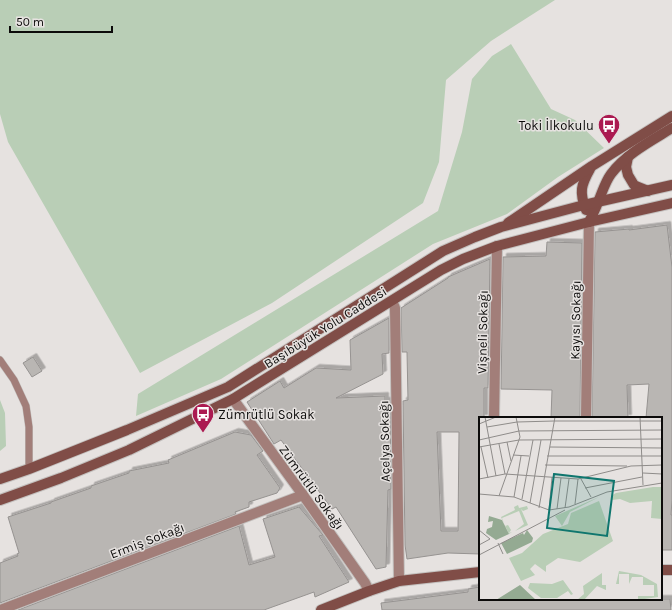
<svg xmlns="http://www.w3.org/2000/svg" width="672" height="610" viewBox="0 0 672 610" font-family="Karla,sans-serif">
<style>
.green{fill:#b9ceb6}
.building{fill:#b9b6b3;stroke:#969391;fill-rule:evenodd;filter:url(#shadow)}
.lines{fill:none;stroke-linecap:round;stroke-linejoin:round}
.lane-casing{stroke:#c3c0be;stroke-width:8}
.street-casing{stroke:#c3c0be;stroke-width:12}
.secondary-casing{stroke:#c3c0be;stroke-width:12}
.lane{stroke:#a27e79;stroke-width:7}
.street{stroke:#a27e79;stroke-width:10}
.secondary{stroke:#804d47;stroke-width:10}
.labels{text-anchor:middle;stroke-width:3;stroke-linejoin:round;paint-order:stroke}
.poi-label{font-size:13px;fill:#0c0b0a;stroke:#e6e2e0;text-anchor:end}
.street-label{font-size:13px;fill:#0c0b0a;stroke:#e6e2e0}
.inset-road{fill:none;stroke:#8f8c8a;stroke-width:1}
.view{fill:#0f766e;fill-opacity:0.15;stroke:#0f766e;stroke-width:2}
.inset-edge{fill:none;stroke:#0c0b0a;stroke-width:2}
</style>
<defs>
<filter id="shadow"><feDropShadow dx="3.5" dy="-3.5" stdDeviation="0" flood-color="#0004"/></filter>
</defs>
<rect width="100%" height="100%" fill="#e6e2e0"/>
<g class="green">
<polygon points="0,0 555,0 491,41 446,80 439,162 423,203 272,303 140,373 8,142 0,114"/>
<polygon points="511,44 551,109 575,120 604,148 558,177 507,214 433,244 221,379 136,416 138,394 438,211 462,132 472,79 492,56"/>
<polygon points="0,400 5,413 6,446 0,451"/>
</g>
<g class="building">
<polygon points="667,225 672,267 672,500 671,515 672,515 672,550 661,550 661,418 646,418 649,384 627,385 628,418 592,418 595,232 629,229 629,230"/>
<polygon points="547,242 582,243 580,418 551,418 552,390 501,389 503,257 546,256"/>
<path d="M490 259 488 388H484V418H480V554L448 553 407 559 405 545 403 401 408 400 407 352H402L401 308 448 278V277ZM437 432H459L458 531H441Z"/>
<polygon points="389,318 389,353 382,354 383,374 336,398 385,396 385,401 390,401 391,489 388,490 386,567 376,569 336,507 332,509 281,440 274,444 247,402 280,381 284,388 316,368 351,370 350,340"/>
<polygon points="33,357 42,371 32,377 23,363"/>
<polygon points="235,432 251,435 263,451 257,455 280,488 277,493 249,502 249,507 235,512 236,514 0,603 0,563 18,556 17,554 19,553 8,517 51,503 51,502 91,488 91,486 129,473 129,471 169,463 168,460"/>
<polygon points="299,507 323,535 319,536 349,582 315,597 314,592 264,610 18,610 239,526 249,565 275,557 263,519"/>
<polygon points="480,587 480,599 670,599 671,610 382,610 381,603 468,592 468,589"/>
</g>
<g class="lines">
<g class="lane-casing">
<polyline id="lane" points="0,360 14,380 26,406 29,427 29,469"/>
</g>
<g class="street-casing">
<g id="street">
<polyline points="392,301 395,308 399,581"/>
<polyline points="233,399 303,495 365,583 369,591"/>
<polyline points="494,418 497,246"/>
<polyline points="586,418 589,222"/>
<polyline points="0,610 303,495"/>
</g>
</g>
<g class="secondary-casing">
<g id="secondary">
<polyline points="628,157 626,167 628,175 634,185 638,187 648,191"/>
<path d="M586 210C579 192 581 185 590 169"/>
<path d="M589 222C592 215 596 209 598 202 602 193 605 182 611 174 626 154 651 141 672 128"/>
<polyline points="508,223 592,166 672,116"/>
<polyline points="0,479 29,469 127,430 228,387 443,251 475,237 501,227 584,205 672,185"/>
<polyline points="0,500 61,478 129,450 233,399 441,270 463,259 497,246 589,222 672,203"/>
<polyline points="661,570 672,570"/>
<polyline points="321,610 369,591 399,581 480,572"/>
</g>
</g>
<use href="#lane" class="lane"/>
<use href="#street" class="street"/>
<use href="#secondary" class="secondary"/>
</g>
<defs>
<g id="bus-pin" transform="scale(1.15)"><path d="M0 17L-7.5 6A9.5 9.5 0 1 1 7.5 6Z" fill="#ab1a51" stroke="#e6e2e0"/><path d="M-5-6H5V4H4V6H2V4H-2V6H-4V4H-5ZM-3.5-4V0h7V-4ZM-3.5 1.2v1.5H-2V1.2ZM2 1.2v1.5H3.5V1.2Z" fill="#fff"/></g>
</defs>
<g fill-rule="evenodd">
<use href="#bus-pin" x="609" y="125"/>
<use href="#bus-pin" x="203" y="414"/>
</g>
<g class="labels">
<g class="poi-label">
<text x="594" y="130">Toki İlkokulu</text>
<text x="218" y="419" text-anchor="start">Zümrütlü Sokak</text>
</g>
<g class="street-label">
<text transform="translate(575 320) rotate(-89)" y="5">Kayısı Sokağı</text>
<text transform="translate(325 327) rotate(-32)" y="5">Başıbüyük Yolu Caddesi</text>
<text transform="translate(482 332) rotate(-89)" y="5">Vişneli Sokağı</text>
<text transform="translate(384 441) rotate(-91)" y="5">Açelya Sokağı</text>
<text transform="translate(312 487) rotate(54)" y="5">Zümrütlü Sokağı</text>
<text transform="translate(147 540) rotate(-21)" y="5">Ermiş Sokağı</text>
</g>
</g>
<g transform="translate(479 417)">
<rect width="183" height="183" fill="#e6e2e0"/>
<path d="M174 70H183V102L172 101 173 84 151 86 141 82 133 83 132 79 137 76ZM120 80 91 95 83 109 76 99ZM120 84 134 124 101 145 79 141 67 149V155L56 147 51 152 56 158 42 164 30 141 43 136 64 117 89 107 92 96ZM39 88 40 91 48 89 49 92 44 94 42 92 49 108 36 114 45 107 40 94 23 101 26 109 29 108 32 113 30 116 33 115 30 117 22 100 36 93 35 90ZM140 154 162 158 178 167 179 180 159 183V179H175V168H164V160H153L150 167V157H140V167H137ZM123 156V168H127V173L118 169 105 183H98L105 177 104 169ZM84 163 94 177 92 178 89 174 78 181H62L49 171 51 166 73 167Z" fill="#b9ceb6"/>
<path d="M10 99 23 103 30 117 17 123 7 116 8 112 13 110 14 104 9 105ZM48 113 54 121 53 125 28 137 22 126 44 116 45 118ZM41 168 57 183H17Z" fill="#94aa92"/>
<path class="inset-road" d="M6 0 17 59M161 0 164 68M75 4H183M0 7 17 0M8 10 38 5 75 4M0 23 40 14 183 13M28 25 32 44M20 27 26 57M0 30 40 23 183 22M2 30 9 61M71 30 183 31M34 38 50 39M68 39H183M66 48 148 49M164 56 183 57M0 62 26 57 99 62 152 49 183 48M102 62 112 80M106 71 163 60M0 77 35 80 70 93 90 90 128 75 183 66M20 79 41 20 37 0M35 80 42 39M43 82 54 23M51 86 62 23M96 87 99 62M60 91 76 0M86 91 90 62M78 92 82 61M70 93 73 60M0 113 11 122 0 128M19 126 24 137M0 138 86 93"/>
<path class="view" d="M75 57 135 64 128 119 68 111Z"/>
<rect width="183" height="183" class="inset-edge"/>
</g>
<path d="M10 26v6h102v-6" fill="none" stroke="#0c0b0a" stroke-width="2"/>
<text x="16" y="26" font-size="12" fill="#0c0b0a" stroke="#e6e2e0" stroke-width="3" paint-order="stroke">50 m</text>
</svg>
